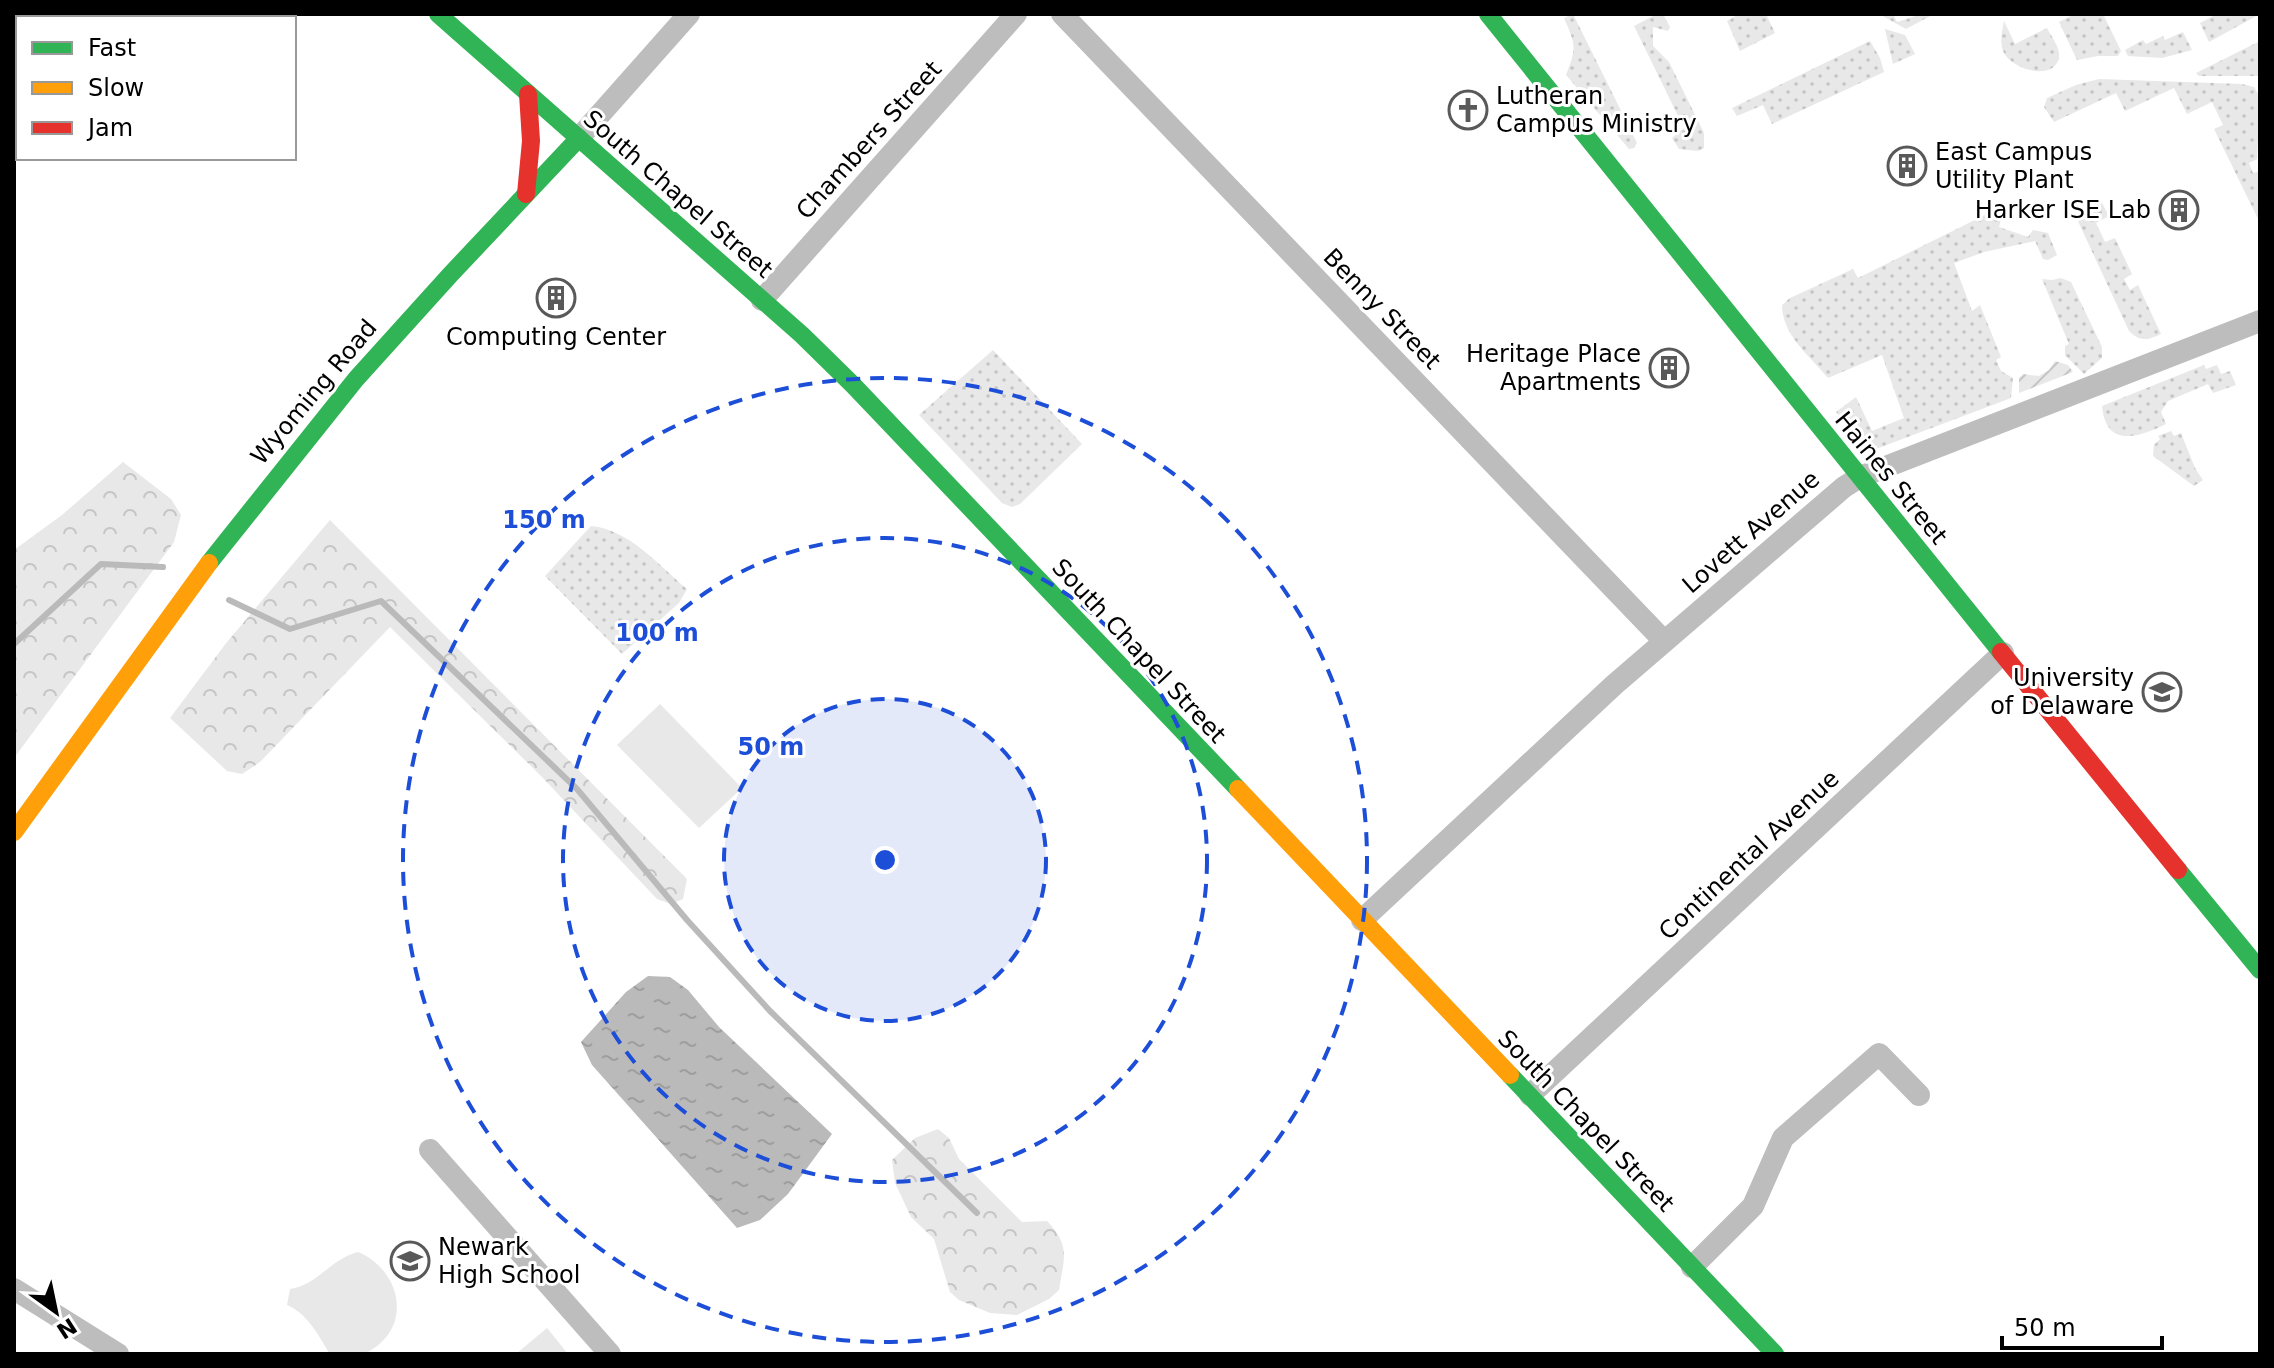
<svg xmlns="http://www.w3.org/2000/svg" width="2274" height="1368" viewBox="0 0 2274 1368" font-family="'DejaVu Sans',sans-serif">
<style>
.grass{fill:url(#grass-dots)}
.forest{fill:url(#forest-crowns)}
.garden{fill:url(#garden-furrows)}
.pitch{fill:#e8e8e8}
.water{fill:url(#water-ripples)}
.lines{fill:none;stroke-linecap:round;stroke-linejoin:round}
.stream{stroke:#bababa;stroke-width:6}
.street{stroke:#bdbdbd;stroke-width:22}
.fast{stroke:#30b455;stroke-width:18}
.slow{stroke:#ff9f0a;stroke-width:18}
.jam{stroke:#e5322d;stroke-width:18}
.ring{fill:none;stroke:#1d4ed8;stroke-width:4;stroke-dasharray:14 10}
.labels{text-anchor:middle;stroke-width:6;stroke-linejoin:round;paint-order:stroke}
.poi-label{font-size:24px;fill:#000;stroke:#fff;text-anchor:start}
.street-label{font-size:24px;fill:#000;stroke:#fff}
.centre{fill:#1d4ed8;stroke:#fff;stroke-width:4}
.ring-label{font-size:24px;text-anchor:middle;font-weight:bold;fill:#1d4ed8;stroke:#fff;stroke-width:6;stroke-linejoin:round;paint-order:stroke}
</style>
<defs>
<pattern id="grass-dots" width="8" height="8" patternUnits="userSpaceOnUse" patternTransform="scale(2)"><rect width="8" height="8" fill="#e8e8e8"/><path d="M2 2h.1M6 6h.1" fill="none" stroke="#c5c5c5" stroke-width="1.8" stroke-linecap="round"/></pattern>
<pattern id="forest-crowns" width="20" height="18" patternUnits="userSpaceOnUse" patternTransform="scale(2)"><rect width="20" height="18" fill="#e8e8e8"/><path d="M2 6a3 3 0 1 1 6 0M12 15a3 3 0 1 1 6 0" fill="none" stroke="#c5c5c5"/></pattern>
<pattern id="garden-furrows" width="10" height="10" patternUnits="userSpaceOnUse" patternTransform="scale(2)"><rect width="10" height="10" fill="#e8e8e8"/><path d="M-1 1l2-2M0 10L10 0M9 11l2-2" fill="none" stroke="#c5c5c5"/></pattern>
<pattern id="water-ripples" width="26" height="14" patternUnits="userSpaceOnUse" patternTransform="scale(2)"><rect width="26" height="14" fill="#bababa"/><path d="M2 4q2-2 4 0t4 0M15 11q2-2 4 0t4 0" fill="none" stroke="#9e9e9e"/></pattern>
</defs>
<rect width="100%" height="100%" fill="#fff"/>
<g class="grass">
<path d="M1573 14 1637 143 1634 148 1629 149 1566 75C1577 47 1576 46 1564 18Z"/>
<polygon points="1657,14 1663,14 1670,27 1668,31 1653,27 1653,46 1669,62 1704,133 1704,148 1698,151 1679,149 1672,138 1684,128 1634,26"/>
<polygon points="1739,14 1766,14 1775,33 1740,51 1727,21"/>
<polygon points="1879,14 1893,14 1897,22 1922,14 1934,14 1906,29"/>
<polygon points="2075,14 2103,14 2121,51 2118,56 2098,56 2077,60 2059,22"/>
<polygon points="2217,14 2260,14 2209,42 2200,23"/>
<path d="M2004 21 2015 44 2047 28C2051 36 2061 49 2059 58 2053 82 2012 69 2004 53 1999 43 2002 32 2004 21Z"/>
<polygon points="1885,29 1905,35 1915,54 1893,64"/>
<polygon points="2183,32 2192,50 2162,58 2128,56 2125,50 2143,40 2146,44 2163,36 2165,40"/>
<polygon points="1870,41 1880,58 1884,72 1772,124 1763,105 1737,116 1732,108"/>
<polygon points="2260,41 2260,76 2199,76 2196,73"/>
<polygon points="2099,79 2242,84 2254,87 2260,97 2257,159 2249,163 2253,173 2260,171 2260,223 2214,129 2223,125 2212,102 2187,114 2174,88 2125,111 2116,93 2054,122 2044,107 2047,98 2076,85"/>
<path d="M2102 203 2109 216 2096 223 2105 242 2115 238 2132 274 2124 279 2130 290 2138 285 2161 334C2149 340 2139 342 2129 331L2076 217Z"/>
<path d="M2005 205 1999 227 2028 237 2033 230 2048 233 2057 255 2048 260 2043 259 2035 241 1984 252 1954 263 1972 311 1980 305 2001 357 1996 360 2001 371 2013 378 2011 398 1868 452 1836 412 1856 397 1872 431 1904 418 1882 355 1828 378C1810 356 1782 335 1782 305L1790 298 1853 269 1858 278Z"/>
<polygon points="2061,278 2071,282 2102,347 2102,358 2084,374 2065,355 2065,346 2069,344 2042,279 2052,280"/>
<polygon points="993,350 1082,444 1020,504 1012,507 1002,503 919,415"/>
<path d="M2204 365 2206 369 2217 365 2221 374 2230 371 2236 385 2213 393 2208 384 2168 401 2161 412 2166 424C2137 438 2106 448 2102 406Z"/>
<polygon points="2171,431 2174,436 2181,433 2195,468 2203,480 2194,486 2153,456 2154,445 2160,439 2158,436"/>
<path d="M591 526C630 530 658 565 687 589L679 603 622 654 545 576Z"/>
</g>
<g class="forest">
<polygon points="123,462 171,499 181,515 174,542 14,758 14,550 62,515"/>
<polygon points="330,520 687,879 683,899 671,904 657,899 541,776 390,627 260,762 242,774 227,771 170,718 227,642"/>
<path d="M938 1129 949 1138 959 1159 1022 1222 1047 1221C1071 1247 1064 1257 1059 1290L1049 1299 1017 1315 990 1313 959 1300 950 1292 934 1239 911 1217 895 1183 892 1160 915 1138Z"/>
</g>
<polygon class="garden" points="2055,361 2068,365 2073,372 2019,393 2019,378 2023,374 2039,376 2049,370"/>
<g class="pitch">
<polygon points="660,704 742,788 699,828 617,745"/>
<path d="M358 1252C401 1270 414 1327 368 1352 359 1357 341 1354 330 1354 318 1335 308 1314 287 1305L290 1289C316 1286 332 1258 358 1252Z"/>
<polygon points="547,1328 568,1354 516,1354"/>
</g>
<polygon class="water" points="648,976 670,977 688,990 719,1027 832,1134 788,1194 760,1220 737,1228 592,1065 581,1042 626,992"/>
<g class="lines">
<g class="stream">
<polyline points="229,600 290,629 381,601 577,789 687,920 770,1011 977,1213"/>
<polyline points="14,644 101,564 163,567"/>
</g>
<g class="street">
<polyline points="1062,14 1664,641"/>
<polyline points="579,138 689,14"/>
<polyline points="762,300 1016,14"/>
<polyline points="1362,920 1614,685 1844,487 1860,477 2260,321"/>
<polyline points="1530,1095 2003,653"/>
<polyline points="430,1150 610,1354"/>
<polyline points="1692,1267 1753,1206 1783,1138 1879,1054 1919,1095"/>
<polyline points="14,1289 118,1354"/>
</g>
<g class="fast">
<polyline points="438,14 802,335 853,385 1238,789"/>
<polyline points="1488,14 2001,652"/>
<polyline points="209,563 356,379 450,275 579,138"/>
<polyline points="2178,870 2260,970"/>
<polyline points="1510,1075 1775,1354"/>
</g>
<g class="slow">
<polyline points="1238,789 1510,1075"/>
<polyline points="14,832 209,563"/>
</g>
<g class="jam">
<polyline points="526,194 531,141 528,94"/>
<polyline points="2001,652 2178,870"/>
</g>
</g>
<circle cx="885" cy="860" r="161" fill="#1d4ed8" fill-opacity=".12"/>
<g class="ring">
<circle cx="885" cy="860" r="161"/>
<circle cx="885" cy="860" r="322"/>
<circle cx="885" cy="860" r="482"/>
</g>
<defs>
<g id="church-ring" transform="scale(2)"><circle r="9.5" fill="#fff" stroke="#595959" stroke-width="1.5"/><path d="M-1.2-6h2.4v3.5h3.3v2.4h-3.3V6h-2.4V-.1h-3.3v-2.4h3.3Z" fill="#595959"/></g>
<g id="building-ring" transform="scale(2)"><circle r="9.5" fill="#fff" stroke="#595959" stroke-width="1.5"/><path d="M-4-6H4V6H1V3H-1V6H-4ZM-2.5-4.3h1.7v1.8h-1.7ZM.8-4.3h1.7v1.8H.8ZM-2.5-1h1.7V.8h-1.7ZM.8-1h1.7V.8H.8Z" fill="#595959"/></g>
<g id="university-ring" transform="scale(2)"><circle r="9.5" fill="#fff" stroke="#595959" stroke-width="1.5"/><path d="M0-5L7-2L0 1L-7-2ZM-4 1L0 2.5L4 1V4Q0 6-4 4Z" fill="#595959"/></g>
<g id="school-ring" transform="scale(2)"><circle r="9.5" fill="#fff" stroke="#595959" stroke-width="1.5"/><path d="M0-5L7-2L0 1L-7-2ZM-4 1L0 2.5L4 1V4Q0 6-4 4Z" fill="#595959"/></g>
</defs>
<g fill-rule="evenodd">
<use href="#church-ring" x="1468" y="110"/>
<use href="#building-ring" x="1907" y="166"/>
<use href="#building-ring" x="2179" y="210"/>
<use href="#building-ring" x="556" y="298"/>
<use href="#building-ring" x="1669" y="368"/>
<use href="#university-ring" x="2162" y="692"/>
<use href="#school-ring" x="410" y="1261"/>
</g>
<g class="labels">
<g class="poi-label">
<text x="1496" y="104">Lutheran<tspan x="1496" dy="28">Campus Ministry</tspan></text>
<text x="1935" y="160">East Campus<tspan x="1935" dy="28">Utility Plant</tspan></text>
<text x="2151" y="218" text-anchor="end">Harker ISE Lab</text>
<text x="556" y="345" text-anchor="middle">Computing Center</text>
<text x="1641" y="362" text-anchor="end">Heritage Place<tspan x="1641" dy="28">Apartments</tspan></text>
<text x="2134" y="686" text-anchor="end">University<tspan x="2134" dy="28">of Delaware</tspan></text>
<text x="438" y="1255">Newark<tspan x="438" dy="28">High School</tspan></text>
</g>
<g class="street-label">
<text transform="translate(869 140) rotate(-48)" y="8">Chambers Street</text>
<text transform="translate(678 194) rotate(41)" y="8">South Chapel Street</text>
<text transform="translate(1382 309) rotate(46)" y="8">Benny Street</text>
<text transform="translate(314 392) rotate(-50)" y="8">Wyoming Road</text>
<text transform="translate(1891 478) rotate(51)" y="8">Haines Street</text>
<text transform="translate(1751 532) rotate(-41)" y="8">Lovett Avenue</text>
<text transform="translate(1139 651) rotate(47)" y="8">South Chapel Street</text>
<text transform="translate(1749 855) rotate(-43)" y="8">Continental Avenue</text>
<text transform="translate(1586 1121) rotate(46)" y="8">South Chapel Street</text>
</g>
</g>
<circle cx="885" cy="860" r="12" class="centre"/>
<g class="ring-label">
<text x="544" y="528">150 m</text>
<text x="657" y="641">100 m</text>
<text x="771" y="755">50 m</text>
</g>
<rect width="2274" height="1368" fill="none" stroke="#000000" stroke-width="32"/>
<rect x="16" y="16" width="280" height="144" fill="#ffffff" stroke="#999999" stroke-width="2"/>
<rect x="32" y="42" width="40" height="12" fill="#30b455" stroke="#999999" stroke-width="2"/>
<text x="88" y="56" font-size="24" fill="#000000">Fast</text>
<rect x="32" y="82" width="40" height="12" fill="#ff9f0a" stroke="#999999" stroke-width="2"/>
<text x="88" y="96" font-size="24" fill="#000000">Slow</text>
<rect x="32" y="122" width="40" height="12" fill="#e5322d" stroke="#999999" stroke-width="2"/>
<text x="88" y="136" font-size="24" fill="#000000">Jam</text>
<g transform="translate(56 1312) rotate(147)" stroke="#ffffff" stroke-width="6" paint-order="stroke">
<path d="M0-6L14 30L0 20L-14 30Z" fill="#000000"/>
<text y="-12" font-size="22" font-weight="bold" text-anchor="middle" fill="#000000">N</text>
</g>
<path d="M2002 1336v12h160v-12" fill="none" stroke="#000000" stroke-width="4"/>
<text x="2014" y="1336" font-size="24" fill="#000000" stroke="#ffffff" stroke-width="6" paint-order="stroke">50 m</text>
</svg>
